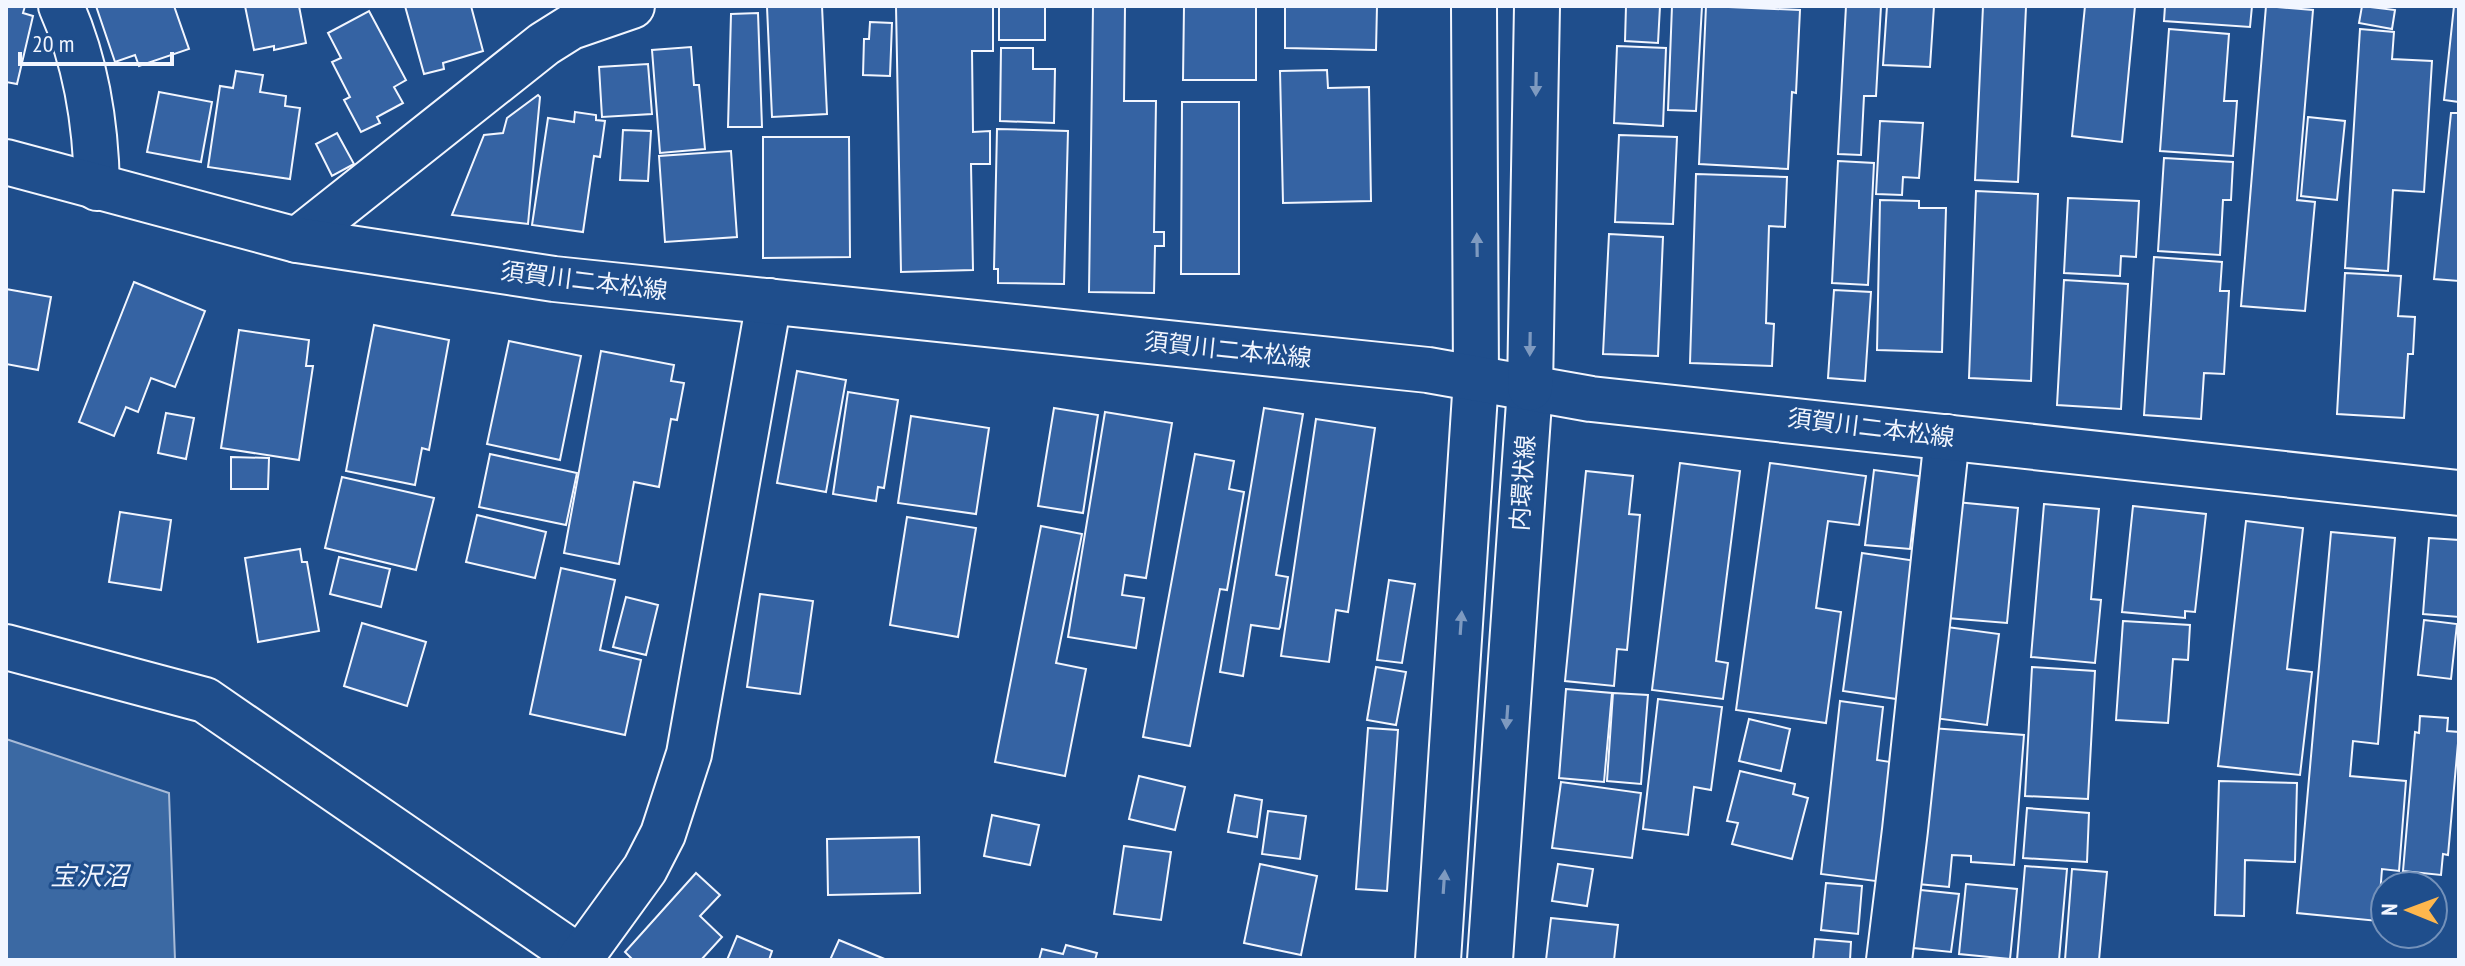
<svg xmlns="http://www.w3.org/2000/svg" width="2465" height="966" viewBox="0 0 2465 966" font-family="'PT Sans Narrow','Noto Sans JP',sans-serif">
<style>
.water{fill:#3b69a3;stroke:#a8bbd7;stroke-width:2}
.building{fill:#3563a3;stroke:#f2f6ff;stroke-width:2}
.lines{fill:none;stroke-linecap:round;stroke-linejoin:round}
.minor-casing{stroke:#f2f6ff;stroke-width:48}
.major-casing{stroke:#f2f6ff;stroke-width:48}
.minor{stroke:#1f4e8c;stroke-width:44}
.major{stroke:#1f4e8c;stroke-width:44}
.oneway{fill:#7e9ac0}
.labels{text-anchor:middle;stroke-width:6;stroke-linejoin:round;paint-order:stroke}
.street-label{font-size:24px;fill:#f2f6ff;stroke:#1f4e8c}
.water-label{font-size:26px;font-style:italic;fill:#f2f6ff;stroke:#1f4e8c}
</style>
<rect width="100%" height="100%" fill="#1f4e8c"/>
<polygon class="water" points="6,739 169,793 175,960 6,960"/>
<g class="building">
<polygon points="6,6 25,6 23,13 33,16 17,84 6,82"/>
<polygon points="96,6 174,6 189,49 139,66 135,55 115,62"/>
<polygon points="245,6 299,6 306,43 274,50 274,46 254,50"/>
<polygon points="405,6 471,6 483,51 443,63 444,69 424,74"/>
<polygon points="822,6 827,114 772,117 767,7"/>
<polygon points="896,6 993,6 993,51 972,51 973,132 990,131 990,164 971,164 973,270 901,272"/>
<rect x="999" y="6" width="46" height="34"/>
<polygon points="1093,6 1125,6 1124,101 1156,101 1154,232 1164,232 1164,246 1155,246 1154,293 1089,292"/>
<polygon points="1184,6 1256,6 1256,80 1183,80"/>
<polygon points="1285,6 1377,6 1376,50 1285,48"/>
<polygon points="1626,6 1660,6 1658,43 1625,41"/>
<polygon points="1672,6 1702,6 1696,111 1668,110"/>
<polygon points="1706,6 1800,10 1796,93 1792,92 1788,169 1699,164"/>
<polygon points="1846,6 1881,6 1876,96 1864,96 1861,155 1838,154"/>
<polygon points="1887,6 1934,6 1930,67 1883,65"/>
<polygon points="1983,6 2026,7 2018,182 1975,180"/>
<polygon points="2085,6 2135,6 2122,142 2072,136"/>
<polygon points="2165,6 2252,6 2250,27 2164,21"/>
<polygon points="2266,6 2313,10 2297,200 2315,202 2305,311 2241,306"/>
<polygon points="2362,6 2395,10 2392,29 2359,23"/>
<polygon points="2454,6 2459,6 2459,102 2444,100"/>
<polygon points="369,11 406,80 394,87 403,103 377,117 380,123 361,132 344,100 350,97 332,62 341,58 328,33"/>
<polygon points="758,13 762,127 728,127 731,14"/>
<polygon points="870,22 892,23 890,76 863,75 864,39 869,39"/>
<polygon points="2169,29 2229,34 2224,101 2237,101 2233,156 2160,151"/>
<polygon points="2360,29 2394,32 2392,59 2432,61 2424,192 2393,190 2388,271 2345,268"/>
<polygon points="1617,46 1666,48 1663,126 1614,123"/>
<polygon points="691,47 694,85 699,85 705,149 660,153 652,50"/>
<polygon points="1001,48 1033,48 1033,69 1055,69 1054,123 1000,121"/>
<polygon points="648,64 652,114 602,117 599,67"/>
<polygon points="1327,70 1328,88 1369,87 1371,201 1283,203 1280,71"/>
<polygon points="236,71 263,75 260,92 286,96 285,106 300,108 290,179 208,167 220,86 233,88"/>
<polygon points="159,92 212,102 201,162 147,152"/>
<polygon points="538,95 540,97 528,224 452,215 484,135 503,133 507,118"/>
<polygon points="1182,102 1239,102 1239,274 1181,274"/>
<polygon points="575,112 596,115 596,120 605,121 600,157 594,156 583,232 532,225 548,118 574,122"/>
<polygon points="2451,113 2459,113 2459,281 2434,279"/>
<polygon points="2308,117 2345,121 2337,200 2301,196"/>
<polygon points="1880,121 1923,123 1919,178 1903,177 1902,195 1876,194"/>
<polygon points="997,129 1068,131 1064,284 998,283 998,269 994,269"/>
<polygon points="623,130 651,131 648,181 620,180"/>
<polygon points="337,133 354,164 332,176 316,144"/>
<polygon points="1619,135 1677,137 1673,224 1615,222"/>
<polygon points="763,137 849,137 850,257 763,258"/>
<polygon points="731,151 737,237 665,242 659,156"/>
<polygon points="2164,158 2233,162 2231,200 2223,200 2220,255 2158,251"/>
<polygon points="1838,161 1874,163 1868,285 1832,283"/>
<polygon points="1696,174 1787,177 1785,227 1769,226 1766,323 1774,324 1772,366 1690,363"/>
<polygon points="1976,191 2038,194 2031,381 1969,378"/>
<polygon points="2068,198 2139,201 2136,257 2121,256 2120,276 2064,273"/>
<polygon points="1880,200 1919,201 1919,208 1946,208 1942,352 1877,350"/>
<polygon points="1609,234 1663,237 1658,356 1603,354"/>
<polygon points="2154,257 2222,262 2220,291 2229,291 2224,374 2204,373 2201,419 2144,415"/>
<polygon points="2345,273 2401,276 2398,316 2415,317 2413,354 2408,354 2404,418 2337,414"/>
<polygon points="2064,280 2128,284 2121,409 2057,405"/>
<polygon points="134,282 205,311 175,387 151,378 138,412 126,407 114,436 79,422"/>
<polygon points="6,289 51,297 38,370 6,364"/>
<polygon points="1834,290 1871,292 1865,381 1828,378"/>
<polygon points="374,325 449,340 429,450 422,448 415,485 346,471"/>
<polygon points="239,330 309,340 306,366 313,366 299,460 221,448"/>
<polygon points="509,341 581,356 560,460 487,444"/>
<polygon points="601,351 674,365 671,381 684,383 677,420 671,419 659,487 634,482 619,564 564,553"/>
<polygon points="797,371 846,380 826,492 777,483"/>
<polygon points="848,392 898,400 884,488 878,487 876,501 833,494"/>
<polygon points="1054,408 1098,415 1083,513 1038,506"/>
<polygon points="1264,408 1303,414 1276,575 1288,577 1280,627 1279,629 1251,625 1243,676 1220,672"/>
<polygon points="1105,412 1172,423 1146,578 1125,575 1122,595 1144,598 1136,648 1068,637"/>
<polygon points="166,413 194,418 186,459 158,453"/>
<polygon points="911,416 989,428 976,514 898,503"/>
<polygon points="1316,419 1375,428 1348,612 1336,610 1329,662 1281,656"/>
<polygon points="490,454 577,473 566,525 479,507"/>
<polygon points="1195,454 1234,461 1229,489 1244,492 1227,590 1220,589 1190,746 1143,737"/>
<polygon points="231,457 269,458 268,489 231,489"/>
<polygon points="1680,463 1740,471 1716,661 1728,663 1723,699 1652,690"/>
<polygon points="1770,463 1866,476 1859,525 1828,521 1816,608 1841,612 1826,723 1736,710"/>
<polygon points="1874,470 1919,476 1910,549 1865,545"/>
<polygon points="1586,471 1633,476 1629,514 1640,515 1627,650 1617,649 1614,686 1565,681"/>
<polygon points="342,477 434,498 416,570 325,548"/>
<polygon points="1956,502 2018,508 2007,623 1947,618"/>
<polygon points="2044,504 2099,509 2091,599 2101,600 2095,663 2031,657"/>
<polygon points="2133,506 2206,514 2195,612 2185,611 2185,618 2122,612"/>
<polygon points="120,512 171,520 161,590 109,582"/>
<polygon points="477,515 546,532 535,578 466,562"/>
<polygon points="907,517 976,528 958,637 890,625"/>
<polygon points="2246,521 2303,528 2287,669 2312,672 2300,775 2218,766"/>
<polygon points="1041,526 1082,534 1056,663 1086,669 1065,776 995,762"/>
<polygon points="2331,532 2395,538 2378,744 2353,741 2350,776 2406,781 2399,871 2382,869 2378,921 2297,913"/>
<polygon points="2429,538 2459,540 2459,617 2423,614"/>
<polygon points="300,549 302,562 307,562 319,631 258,642 245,558"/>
<polygon points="1862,553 1923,562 1903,700 1843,691"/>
<polygon points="339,557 390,569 381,607 330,594"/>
<polygon points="561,568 615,580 600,650 641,660 625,735 530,714"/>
<polygon points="1389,580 1415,584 1402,663 1377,660"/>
<polygon points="760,594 813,601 800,694 747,687"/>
<polygon points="626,597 658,605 646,655 613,647"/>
<polygon points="2424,620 2457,624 2451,679 2418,675"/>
<polygon points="2123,621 2190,625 2188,660 2173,659 2168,723 2116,720"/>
<polygon points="362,623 426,642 407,706 344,686"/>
<polygon points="1947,627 1999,634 1987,725 1934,718"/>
<polygon points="1376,667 1406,672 1396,725 1367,720"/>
<polygon points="2032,667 2095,671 2088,799 2025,796"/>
<polygon points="1566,689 1612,693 1604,782 1559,778"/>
<polygon points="1613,693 1648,695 1641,784 1607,781"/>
<polygon points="1658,699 1722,707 1711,790 1694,787 1688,835 1643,829"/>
<polygon points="1840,701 1883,707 1877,760 1897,763 1883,882 1821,874"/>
<polygon points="2420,716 2448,718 2447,731 2459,732 2448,855 2443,854 2441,875 2403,871 2415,732 2419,733"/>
<polygon points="1749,719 1790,729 1781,771 1739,761"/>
<polygon points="1368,728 1398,730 1387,891 1356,889"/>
<polygon points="1931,728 2024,735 2014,865 1971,862 1971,856 1952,855 1949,887 1918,884"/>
<polygon points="1740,771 1795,784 1793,794 1808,798 1792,859 1732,844 1738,823 1727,821"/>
<polygon points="1139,776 1185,787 1175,830 1129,819"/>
<polygon points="2219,781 2297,783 2295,862 2245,860 2244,916 2215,915"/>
<polygon points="1561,782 1641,793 1632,858 1552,848"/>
<polygon points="1235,795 1262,800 1257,837 1228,832"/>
<polygon points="2027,808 2089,813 2087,862 2023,858"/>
<polygon points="1268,811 1306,816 1300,859 1262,854"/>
<polygon points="992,815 1039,825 1030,865 984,856"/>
<polygon points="919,837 920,893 828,895 827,839"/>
<polygon points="1124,846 1171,852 1161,920 1114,914"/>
<polygon points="1260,864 1317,876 1301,955 1244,943"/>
<polygon points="1558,864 1593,869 1587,906 1552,901"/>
<polygon points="2025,866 2067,869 2059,960 2017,960"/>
<polygon points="2072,869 2107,872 2099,960 2065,960"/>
<polygon points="696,873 720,895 700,916 722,937 701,960 633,960 625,952"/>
<polygon points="1826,883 1862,886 1858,934 1821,930"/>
<polygon points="1966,884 2017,889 2010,959 1959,954"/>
<polygon points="1911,889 1959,894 1951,952 1904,947"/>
<polygon points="1551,918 1618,925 1614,960 1546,960"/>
<polygon points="737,936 772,951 769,960 727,960"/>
<polygon points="1815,939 1851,942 1850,960 1813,960"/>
<polygon points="839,940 887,960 830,960"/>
<polygon points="1066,945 1097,953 1095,960 1039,960 1042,949 1063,954"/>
</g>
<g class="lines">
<g class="minor-casing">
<g id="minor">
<path d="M61 6C87 64 96 125 97 188"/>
<polyline points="297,240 544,44 571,27 632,6"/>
<polyline points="6,647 205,700 583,960"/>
<polyline points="579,960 645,869 663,834 689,754 769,301"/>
<polyline points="1438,960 1476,379"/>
<polyline points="1490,960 1530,388"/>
<polyline points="1889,960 1905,830 1947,437"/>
</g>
</g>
<g class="major-casing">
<g id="major">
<polyline points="1474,6 1476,379"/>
<polyline points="6,162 297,240 554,279 1428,370 1591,399 2459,493"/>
<polyline points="1530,388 1537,6"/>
</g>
</g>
<use href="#minor" class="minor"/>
<use href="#major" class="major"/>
</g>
<defs><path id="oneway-solid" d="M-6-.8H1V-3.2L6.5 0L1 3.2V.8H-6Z" transform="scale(2)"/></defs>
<g class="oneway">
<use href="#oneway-solid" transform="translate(1536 84) rotate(91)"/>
<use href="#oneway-solid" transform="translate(1477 245) rotate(-91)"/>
<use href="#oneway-solid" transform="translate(1530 344) rotate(91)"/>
<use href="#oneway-solid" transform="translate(1461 623) rotate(-86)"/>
<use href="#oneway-solid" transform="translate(1507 717) rotate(94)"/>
<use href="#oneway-solid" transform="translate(1444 882) rotate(-86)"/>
</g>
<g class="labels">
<g class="street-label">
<text transform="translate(584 281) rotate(7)" y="8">須賀川二本松線</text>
<text transform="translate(1228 350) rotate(6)" y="8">須賀川二本松線</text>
<text transform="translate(1871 428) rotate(7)" y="8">須賀川二本松線</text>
<text transform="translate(1523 483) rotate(-86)" y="8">内環状線</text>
</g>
<g class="water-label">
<text x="89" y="885">宝沢沼</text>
</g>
</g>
<rect width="2465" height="966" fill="none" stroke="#f2f6ff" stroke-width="16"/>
<g transform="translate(2409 910) rotate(271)"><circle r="38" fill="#1f4e8c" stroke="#7391ba" stroke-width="2"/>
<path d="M0-6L14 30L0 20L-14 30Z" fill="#ffb74d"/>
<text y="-12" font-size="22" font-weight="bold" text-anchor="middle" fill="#f2f6ff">N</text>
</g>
<path d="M20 52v12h152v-12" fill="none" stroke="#f2f6ff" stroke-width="4"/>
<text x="32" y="52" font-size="24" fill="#f2f6ff" stroke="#1f4e8c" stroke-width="6" paint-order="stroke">20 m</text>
</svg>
